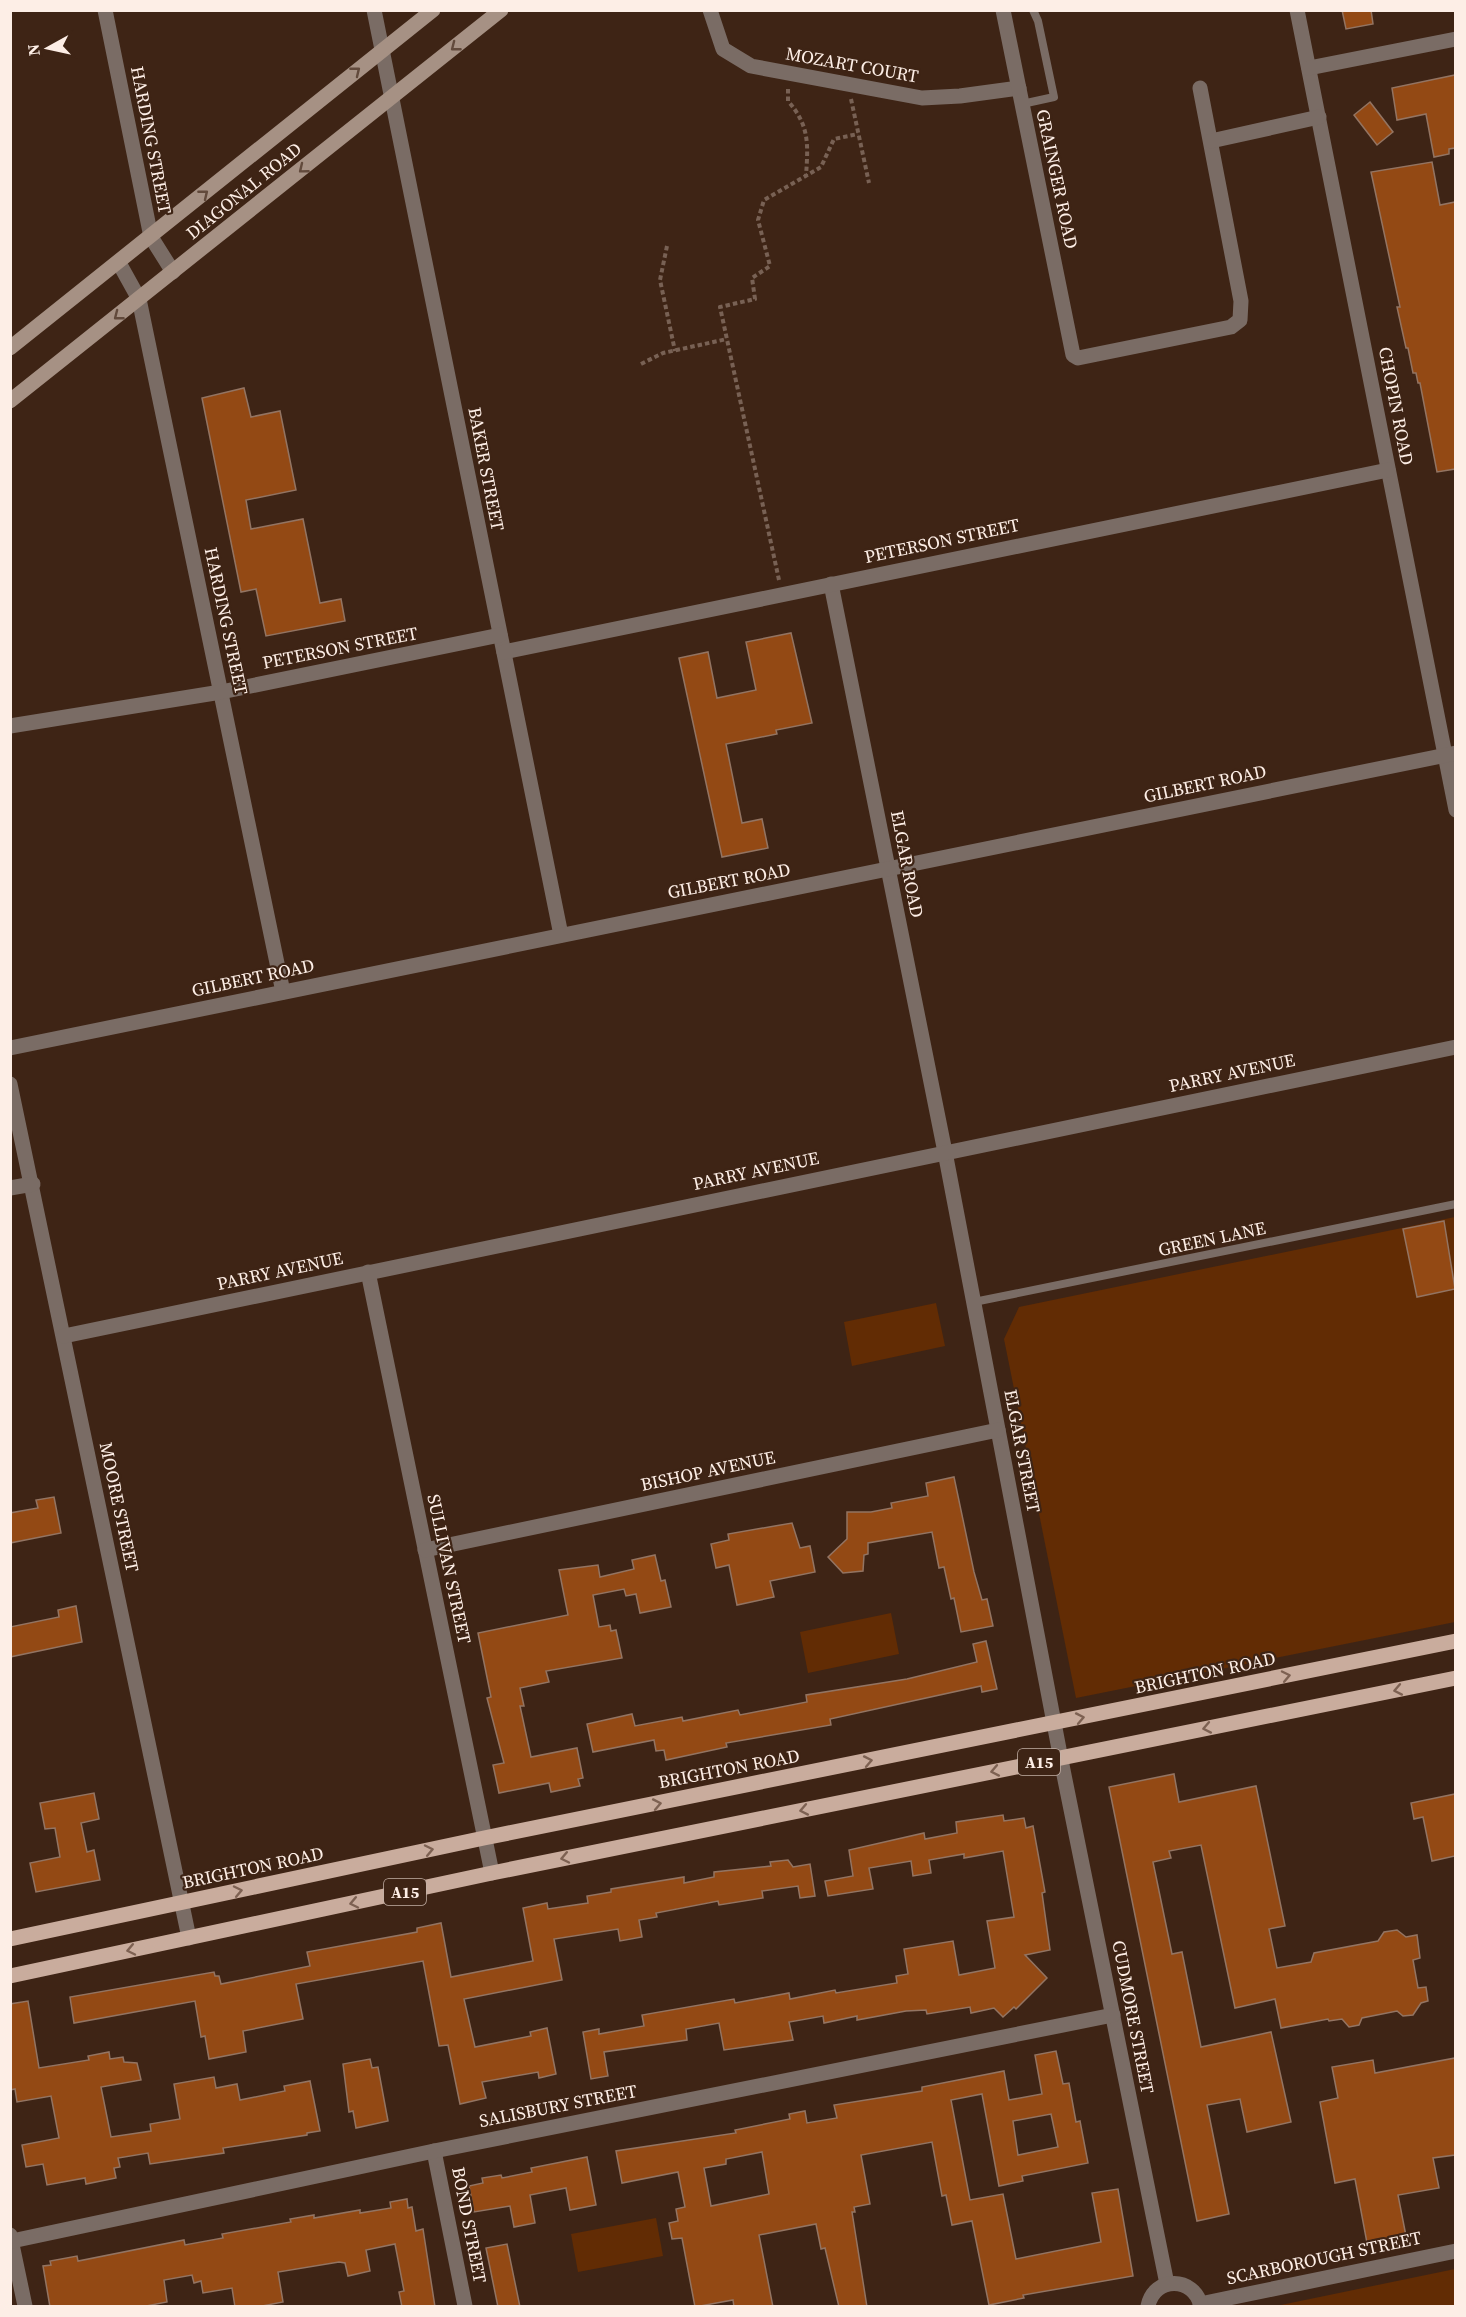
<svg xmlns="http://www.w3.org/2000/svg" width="1466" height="2317" viewBox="0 0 1466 2317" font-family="'Source Serif 4',serif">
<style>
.green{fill:#622c04}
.building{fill:#934914;stroke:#937462;stroke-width:1.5;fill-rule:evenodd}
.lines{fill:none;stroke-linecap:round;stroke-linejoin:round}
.path{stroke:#786154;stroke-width:4;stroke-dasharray:4.5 3;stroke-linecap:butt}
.lane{stroke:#7a6c65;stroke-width:8}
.street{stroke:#7a6c65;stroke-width:15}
.secondary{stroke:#a69184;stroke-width:15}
.primary{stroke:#c9ac9d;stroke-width:15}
.oneway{stroke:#624a3c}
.oneway2{stroke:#7d6152}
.labels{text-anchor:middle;stroke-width:4.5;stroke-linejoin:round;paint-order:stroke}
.shield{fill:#3e2415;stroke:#c4b1a7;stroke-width:1.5}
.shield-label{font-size:16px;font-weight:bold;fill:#fdeee6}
.street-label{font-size:18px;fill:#fdeee6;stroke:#3e2415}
</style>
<rect width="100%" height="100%" fill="#3e2415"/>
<g class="green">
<polygon points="1455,1217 1455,1622 1076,1698 1004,1339 1019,1307"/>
<polygon points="936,1303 945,1346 852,1366 844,1322"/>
<polygon points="891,1613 899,1654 808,1673 800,1632"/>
<polygon points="656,2218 663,2256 578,2272 571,2234"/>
<polygon points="1455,2269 1455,2306 1276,2306"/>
</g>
<g class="building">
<polygon points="1342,10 1371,10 1373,24 1346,29"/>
<polygon points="1455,75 1455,148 1449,149 1449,154 1434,157 1426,114 1397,120 1392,88"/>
<polygon points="1370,102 1393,132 1377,145 1354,115"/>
<polygon points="1432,162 1440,205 1455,202 1455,469 1437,472 1420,383 1418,383 1416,373 1413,373 1408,348 1406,348 1397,307 1400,307 1371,172"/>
<polygon points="244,388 251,417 280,411 296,490 246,500 251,529 303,519 320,603 341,599 345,621 266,636 256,589 241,592 202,398"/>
<polygon points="791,633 812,723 776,730 777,734 726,744 742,823 762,819 768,848 722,857 679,658 708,652 717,698 756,690 746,642"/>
<polygon points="1444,1221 1455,1289 1417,1297 1403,1229"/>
<polygon points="954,1477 974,1572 982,1600 987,1599 993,1626 961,1632 954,1598 951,1599 944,1567 939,1568 932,1532 868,1543 868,1554 864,1555 863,1571 843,1573 828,1557 847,1539 847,1512 871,1512 892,1508 891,1503 928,1496 926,1483"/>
<polygon points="54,1497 61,1533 10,1543 10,1513 38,1508 36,1500"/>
<polygon points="792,1523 800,1548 810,1546 815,1572 770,1581 774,1597 737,1605 729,1565 716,1568 711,1544 729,1540 728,1534"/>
<polygon points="655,1555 661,1581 665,1580 671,1607 640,1613 636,1594 626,1596 624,1589 593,1595 599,1627 610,1625 611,1631 616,1630 622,1658 546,1671 549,1682 520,1688 524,1706 520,1706 531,1757 577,1748 583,1778 578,1779 580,1786 551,1792 549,1783 499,1793 493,1765 504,1763 487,1698 491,1697 478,1633 568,1615 559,1570 598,1565 600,1577 634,1569 632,1560"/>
<polygon points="76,1606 82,1642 10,1657 10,1627 59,1617 58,1610"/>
<polygon points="986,1641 997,1689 982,1692 981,1686 830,1719 831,1725 726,1743 727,1747 666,1760 664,1750 656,1751 654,1740 593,1752 587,1724 632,1714 635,1726 682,1717 683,1721 738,1710 740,1715 807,1702 806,1695 907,1679 977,1662 973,1644"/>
<polygon points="1174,1774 1179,1802 1256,1786 1285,1926 1269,1929 1277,1968 1311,1962 1314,1953 1378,1941 1384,1932 1397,1930 1406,1937 1417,1935 1420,1958 1413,1960 1418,1988 1426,1987 1428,2001 1421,2003 1413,2015 1403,2016 1397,2011 1362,2018 1359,2025 1349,2027 1342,2019 1329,2021 1328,2019 1281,2028 1275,1999 1235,2008 1201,1845 1169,1851 1171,1858 1153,1862 1172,1954 1182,1952 1201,2047 1271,2032 1291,2122 1247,2132 1240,2099 1207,2105 1229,2214 1197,2221 1109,1787"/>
<polygon points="94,1793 99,1819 81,1823 87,1852 94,1850 100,1880 36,1892 30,1863 60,1857 55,1828 45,1829 40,1803"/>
<polygon points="1455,1794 1455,1856 1432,1861 1423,1817 1414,1819 1411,1803"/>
<polygon points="1003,1815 1004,1821 1024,1818 1026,1828 1033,1826 1045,1892 1042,1893 1050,1950 1025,1955 1047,1978 1016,2009 1014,2007 1003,2017 994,2008 971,2013 970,2007 927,2014 926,2010 906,2011 857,2020 857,2016 824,2023 823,2016 789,2022 793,2040 724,2050 719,2023 686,2029 687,2040 604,2052 608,2076 591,2079 583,2032 599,2029 599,2034 644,2026 642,2015 734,1999 735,2003 789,1993 790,1999 835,1990 836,1993 897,1983 896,1976 908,1974 904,1949 953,1941 959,1975 995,1968 987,1921 1014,1917 1003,1851 964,1858 964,1854 929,1860 931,1873 913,1876 911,1861 869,1868 873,1889 828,1896 825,1881 853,1876 849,1850 924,1833 925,1839 957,1833 956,1822"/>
<polygon points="788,1860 793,1867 810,1864 815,1896 800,1898 798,1886 762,1891 763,1898 719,1905 718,1901 656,1913 657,1917 639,1920 642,1937 620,1941 618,1929 554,1939 562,1980 464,1999 475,2047 531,2036 530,2032 547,2028 556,2074 539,2078 538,2072 482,2082 486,2098 460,2104 448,2045 439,2046 423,1961 296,1984 303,2019 243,2031 246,2052 209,2059 205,2036 201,2037 195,2001 74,2023 70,1997 214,1972 215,1976 219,1976 221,1984 310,1966 307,1952 417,1932 417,1928 441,1923 451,1977 533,1961 523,1908 547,1903 548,1909 588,1903 587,1896 611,1892 611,1889 684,1877 684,1883 714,1877 714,1872 771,1866 770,1862"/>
<polygon points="28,2001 39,2068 89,2060 88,2056 109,2052 110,2059 123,2057 124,2062 137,2063 141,2080 101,2087 111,2137 151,2131 150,2124 180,2119 174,2084 214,2077 216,2088 237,2084 240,2100 285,2091 284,2086 310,2081 320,2131 307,2133 307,2135 223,2148 224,2153 150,2164 148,2153 118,2158 120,2167 114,2168 116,2178 86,2184 85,2178 47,2185 43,2164 26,2167 22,2145 59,2138 51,2096 17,2102 15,2089 10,2090 10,2004"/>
<path d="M1056 2051 1063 2084 1069 2083 1076 2122 1080 2121 1088 2163 1022 2176 1023 2181 999 2186 982 2094 951 2100 970 2200 1003 2194 1016 2259 1101 2242 1092 2193 1118 2189 1133 2276 1023 2295 1024 2298 989 2305 972 2221 952 2225 946 2195 942 2196 932 2142 861 2155 870 2204 854 2207 855 2212H852L867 2307H839L825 2248 821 2249 816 2224 759 2235 773 2307H734L733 2300 695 2307 682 2238 672 2239 669 2223 678 2221 676 2209 685 2207 678 2172 622 2183 616 2151 736 2133 735 2130 790 2119 789 2114 805 2111 807 2123 837 2118 834 2105 922 2091V2087L1004 2071 1009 2100 1042 2094 1035 2055ZM1051 2114 1058 2147 1018 2155 1013 2121ZM762 2152 769 2194 711 2206 704 2168 726 2164V2159Z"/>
<polygon points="1455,2058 1455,2155 1433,2158 1439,2188 1398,2195 1406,2236 1367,2243 1355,2179 1335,2183 1320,2102 1338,2098 1332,2067 1373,2060 1375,2073"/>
<polygon points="370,2059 372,2068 378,2067 388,2121 356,2128 353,2111 349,2112 343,2064"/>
<polygon points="587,2157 596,2205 570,2210 566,2188 530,2195 535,2223 514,2227 510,2206 474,2212 469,2186 483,2183 482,2178 501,2175 502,2178 532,2172 531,2168"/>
<polygon points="407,2199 408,2208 412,2207 416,2231 423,2229 435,2307 402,2307 399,2292 404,2291 395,2244 366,2250 370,2271 348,2276 345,2263 339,2262 278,2272 283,2302 257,2307 235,2307 232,2288 203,2293 201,2281 194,2283 192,2275 164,2280 167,2302 141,2307 50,2307 43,2266 51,2265 50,2261 77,2256 78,2261 184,2240 185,2245 223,2238 222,2234 291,2222 290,2219 314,2215 314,2218 360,2210 360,2213 391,2208 390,2202"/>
<polygon points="507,2244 520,2307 498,2307 486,2248"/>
</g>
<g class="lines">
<g class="path">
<path d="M788 89V101C810 126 808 145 806 176"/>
<polyline points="851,99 869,183"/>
<polyline points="667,246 660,280 675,351"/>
<polyline points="641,364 663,353 727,339"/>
<polyline points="779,580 720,307 755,299 752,278 770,266 758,220 764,200 821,167 834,139 858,134"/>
</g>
<g class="lane">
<polyline points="1022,104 1054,97 1038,21 1033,10"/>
<polyline points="974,1302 1456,1204"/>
</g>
<g class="street">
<polyline points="105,10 151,237 173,272"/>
<polyline points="374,10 561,935"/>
<polyline points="710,10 723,49 751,66 922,98 960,96 1019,88"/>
<polyline points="1003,10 1073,355 1078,358 1231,327 1240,320 1241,301 1200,88"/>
<polyline points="1297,10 1456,810"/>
<polyline points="1309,68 1456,39"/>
<polyline points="1211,141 1319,117"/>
<polyline points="119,263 139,299 283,992"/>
<polyline points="831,584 945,1152 1063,1770 1167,2284"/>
<polyline points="504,652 1388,470"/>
<polyline points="10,726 221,692 500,635"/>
<polyline points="10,1048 1456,753"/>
<polyline points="10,1084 189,1938"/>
<polyline points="10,1188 33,1184"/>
<polyline points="368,1272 492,1873"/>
<polyline points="64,1336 1456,1047"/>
<polyline points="425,1550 998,1430"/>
<polyline points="434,2151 465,2306"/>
<polyline points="10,2235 25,2306"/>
<polyline points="12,2241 434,2151 1113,2015"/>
<polyline points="1200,2304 1456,2251"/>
<path d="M1148 2306C1154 2276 1194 2276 1201 2306"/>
</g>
<g class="secondary">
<polyline points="10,348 433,10"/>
<polyline points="10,401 501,10"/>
</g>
<g class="primary">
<polyline points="10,1939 484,1838 1456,1641"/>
<polyline points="10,1976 492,1873 1456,1678"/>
</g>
</g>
<defs><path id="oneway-chevron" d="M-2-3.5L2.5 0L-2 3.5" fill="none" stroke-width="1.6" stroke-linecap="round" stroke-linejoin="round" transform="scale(1.5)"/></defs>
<g class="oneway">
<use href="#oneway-chevron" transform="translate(455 47) rotate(142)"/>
<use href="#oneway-chevron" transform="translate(356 71) rotate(-39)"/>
<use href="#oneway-chevron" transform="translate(303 169) rotate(141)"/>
<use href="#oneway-chevron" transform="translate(204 194) rotate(-39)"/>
<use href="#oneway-chevron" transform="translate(118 316) rotate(142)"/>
</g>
<g class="oneway2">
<use href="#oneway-chevron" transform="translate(1286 1676) rotate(-12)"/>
<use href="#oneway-chevron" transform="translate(1398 1690) rotate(169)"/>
<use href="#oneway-chevron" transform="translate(1080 1718) rotate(-11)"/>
<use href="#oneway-chevron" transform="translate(1207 1728) rotate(169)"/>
<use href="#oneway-chevron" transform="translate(868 1761) rotate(-11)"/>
<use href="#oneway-chevron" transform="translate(995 1771) rotate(169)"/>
<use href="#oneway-chevron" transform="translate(657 1804) rotate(-11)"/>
<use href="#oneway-chevron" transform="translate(804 1810) rotate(169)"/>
<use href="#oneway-chevron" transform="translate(429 1850) rotate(-12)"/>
<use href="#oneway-chevron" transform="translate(565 1858) rotate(168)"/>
<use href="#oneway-chevron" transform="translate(238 1891) rotate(-12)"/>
<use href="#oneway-chevron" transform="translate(354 1903) rotate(168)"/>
<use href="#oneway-chevron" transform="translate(131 1950) rotate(168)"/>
</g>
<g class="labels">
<g class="shield">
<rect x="1018" y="1749" width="42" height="26" rx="4.5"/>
<rect x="384" y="1879" width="42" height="26" rx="4.5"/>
</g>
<g class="shield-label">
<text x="1039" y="1768">A15</text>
<text x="405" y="1898">A15</text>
</g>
<g class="street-label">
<text transform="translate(852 65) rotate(10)" y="6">MOZART COURT</text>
<text transform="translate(151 140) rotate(79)" y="6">HARDING STREET</text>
<text transform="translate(1057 179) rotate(78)" y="6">GRAINGER ROAD</text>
<text transform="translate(244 191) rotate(-39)" y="6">DIAGONAL ROAD</text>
<text transform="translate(1396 406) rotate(79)" y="6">CHOPIN ROAD</text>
<text transform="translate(486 469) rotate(79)" y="6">BAKER STREET</text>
<text transform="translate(942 541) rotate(-12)" y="6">PETERSON STREET</text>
<text transform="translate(226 621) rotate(78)" y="6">HARDING STREET</text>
<text transform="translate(340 648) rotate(-11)" y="6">PETERSON STREET</text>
<text transform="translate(1205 784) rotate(-12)" y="6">GILBERT ROAD</text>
<text transform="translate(907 864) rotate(79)" y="6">ELGAR ROAD</text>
<text transform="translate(729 881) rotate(-11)" y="6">GILBERT ROAD</text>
<text transform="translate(253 978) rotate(-12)" y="6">GILBERT ROAD</text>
<text transform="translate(1232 1073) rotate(-12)" y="6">PARRY AVENUE</text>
<text transform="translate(756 1171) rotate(-12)" y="6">PARRY AVENUE</text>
<text transform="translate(1212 1239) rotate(-12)" y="6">GREEN LANE</text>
<text transform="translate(280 1271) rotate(-12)" y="6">PARRY AVENUE</text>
<text transform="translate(1022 1451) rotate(79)" y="6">ELGAR STREET</text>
<text transform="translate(708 1471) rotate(-12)" y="6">BISHOP AVENUE</text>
<text transform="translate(119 1507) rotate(78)" y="6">MOORE STREET</text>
<text transform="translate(449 1569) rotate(78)" y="6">SULLIVAN STREET</text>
<text transform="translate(1205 1673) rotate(-12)" y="6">BRIGHTON ROAD</text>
<text transform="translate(729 1769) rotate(-11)" y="6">BRIGHTON ROAD</text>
<text transform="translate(253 1868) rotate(-12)" y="6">BRIGHTON ROAD</text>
<text transform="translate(1133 2017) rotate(79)" y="6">CUDMORE STREET</text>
<text transform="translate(558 2106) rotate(-11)" y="6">SALISBURY STREET</text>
<text transform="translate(469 2225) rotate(79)" y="6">BOND STREET</text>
<text transform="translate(1324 2258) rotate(-12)" y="6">SCARBOROUGH STREET</text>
</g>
</g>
<rect width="1466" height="2317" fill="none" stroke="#fdeee6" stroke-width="24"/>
<g transform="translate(48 48) rotate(262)" stroke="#3e2415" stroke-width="4.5" paint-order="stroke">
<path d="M0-4.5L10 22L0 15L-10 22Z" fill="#fdeee6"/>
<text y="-9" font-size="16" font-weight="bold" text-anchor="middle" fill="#fdeee6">N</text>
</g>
</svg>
